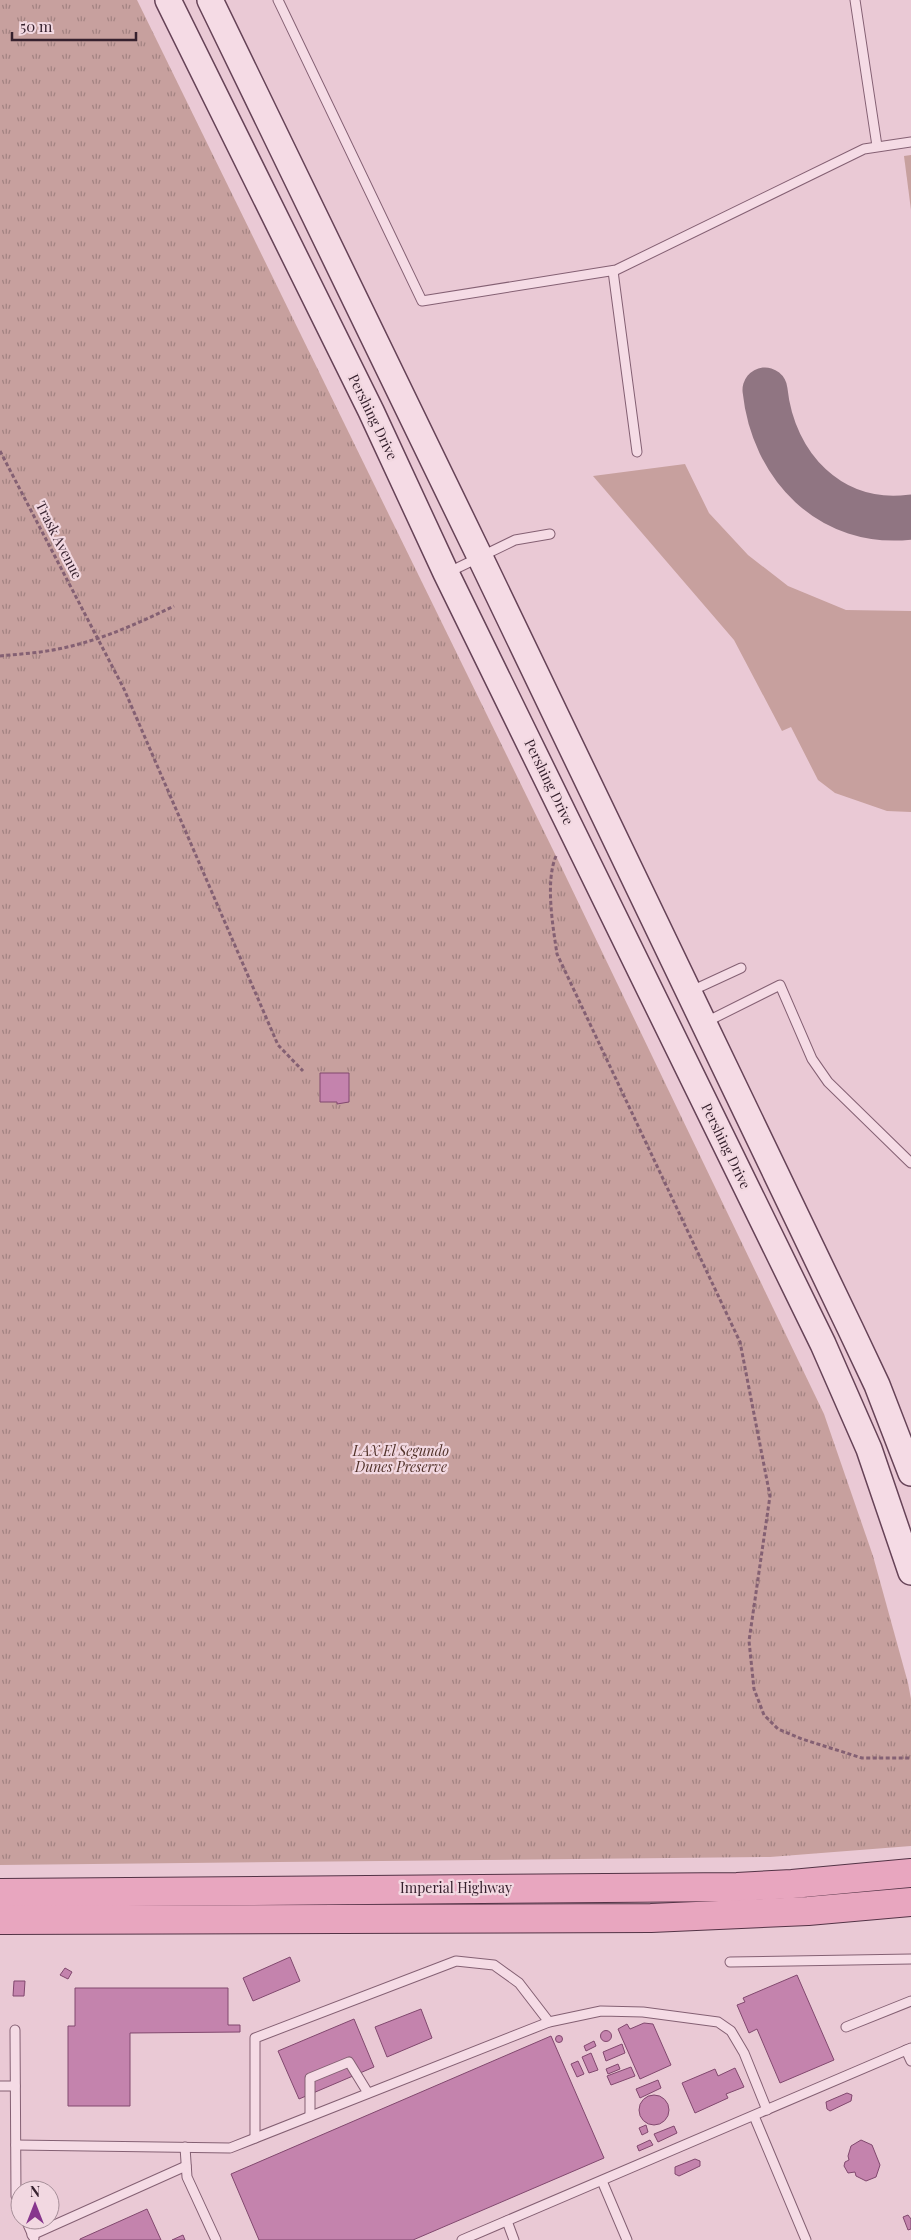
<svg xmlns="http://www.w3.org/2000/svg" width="911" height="2240" viewBox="0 0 911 2240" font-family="'Playfair Display',serif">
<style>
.grass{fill:#c7a09e}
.park{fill:url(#park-tufts)}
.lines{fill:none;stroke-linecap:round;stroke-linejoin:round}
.taxiway{stroke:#907582;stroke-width:45}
.building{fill:#c483ad;stroke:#81486e}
.lane-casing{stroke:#846073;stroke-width:11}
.secondary-casing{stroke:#664357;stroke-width:28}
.primary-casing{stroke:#533346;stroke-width:30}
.path{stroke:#846073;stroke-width:3;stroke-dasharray:4 2.5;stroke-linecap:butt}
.lane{stroke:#f5dbe5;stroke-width:9}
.secondary{stroke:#f5dbe5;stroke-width:25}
.primary{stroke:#e8a6bf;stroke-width:28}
.labels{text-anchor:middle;stroke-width:4.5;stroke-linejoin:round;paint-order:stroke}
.street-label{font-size:14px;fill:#36212e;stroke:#f2d8e1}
.park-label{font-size:14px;font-style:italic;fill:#51322a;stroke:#f2d8e1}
</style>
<defs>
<pattern id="park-tufts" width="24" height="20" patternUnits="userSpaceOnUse" patternTransform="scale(1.25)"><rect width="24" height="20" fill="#c7a09e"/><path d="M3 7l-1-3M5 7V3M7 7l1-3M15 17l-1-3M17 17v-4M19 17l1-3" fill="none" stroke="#a28281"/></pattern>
</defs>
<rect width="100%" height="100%" fill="#eac9d5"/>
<g class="grass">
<polygon points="911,155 911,210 904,156"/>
<polygon points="685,464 709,513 748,555 788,586 846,610 911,611 911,812 887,811 835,793 818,780 791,727 782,731 734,640 593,476"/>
</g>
<polygon class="park" points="0,0 137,0 556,856 824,1414 873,1556 908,1683 911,1699 911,1846 770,1857 0,1865"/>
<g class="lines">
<path class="taxiway" d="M765 390C773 466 830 527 911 517"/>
</g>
<g class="building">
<polygon points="320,1073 349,1073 349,1102 337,1104 337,1102 320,1102"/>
<polygon points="290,1957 300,1981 253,2001 243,1978"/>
<polygon points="65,1968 72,1972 68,1979 60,1975"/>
<polygon points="797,1975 834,2060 780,2083 757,2029 749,2033 737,2005 745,2002 743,1998"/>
<polygon points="14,1981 25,1981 24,1996 13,1996"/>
<polygon points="75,1988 228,1988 228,2025 240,2025 240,2032 130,2033 130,2106 68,2106 68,2026 75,2026"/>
<polygon points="421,2009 432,2038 387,2057 375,2027"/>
<polygon points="354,2019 374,2067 299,2099 278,2051"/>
<polygon points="644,2023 653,2024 671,2065 640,2079 618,2029 627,2024 630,2029"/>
<circle cx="606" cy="2036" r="5.5"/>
<circle cx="559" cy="2039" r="3.5"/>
<polygon points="551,2036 604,2158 413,2240 259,2240 231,2174"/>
<polygon points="594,2041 596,2046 586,2051 584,2046"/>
<polygon points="622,2044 625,2053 606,2061 603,2052"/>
<polygon points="591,2053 598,2070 589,2073 582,2057"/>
<polygon points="578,2061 584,2074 577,2077 571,2064"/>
<polygon points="618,2064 620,2069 608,2074 606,2069"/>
<polygon points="631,2067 635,2076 611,2085 607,2076"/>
<polygon points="735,2068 744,2087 726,2094 728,2098 695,2113 682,2083 715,2069 718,2076"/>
<polygon points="658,2080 661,2088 640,2098 636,2089"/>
<polygon points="847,2093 852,2095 851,2101 830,2111 827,2109 826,2102"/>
<circle cx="654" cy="2110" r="15"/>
<polygon points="646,2125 648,2132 642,2135 639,2128"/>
<polygon points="674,2126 677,2133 658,2142 654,2134"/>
<polygon points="650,2140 653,2145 639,2151 637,2146"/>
<polygon points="861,2140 872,2145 880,2165 876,2177 866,2181 856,2176 855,2172 848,2173 844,2166 845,2162 849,2160 848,2156 851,2146"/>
<polygon points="695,2159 700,2161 700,2166 679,2176 675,2174 675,2167"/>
<polygon points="147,2209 161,2240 80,2240 80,2239"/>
<polygon points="908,2215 911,2219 911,2229 908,2230 903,2217"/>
<polygon points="183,2235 185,2240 172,2240"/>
</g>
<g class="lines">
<g class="lane-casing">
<g id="lane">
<polyline points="278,0 422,301 616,270 864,149 911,142"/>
<polyline points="855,0 877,146"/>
<polyline points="613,271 637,452"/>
<polyline points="447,573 515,540 550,534"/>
<polyline points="689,992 741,968"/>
<polyline points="704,1023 780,985 812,1059 828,1082 911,1163"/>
<polyline points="730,1962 911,1959"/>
<polyline points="846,2027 911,2001"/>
<polyline points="15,2030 16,2196 20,2206"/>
<polyline points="906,2050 911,2061"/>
<polyline points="0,2086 15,2086"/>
<polyline points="310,2116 310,2078 349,2062 368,2093"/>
<polyline points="754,2116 806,2240"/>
<polyline points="255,2138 255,2038 456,1961 494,1965 519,1983 549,2022"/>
<polyline points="16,2145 230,2148 549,2022 601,2011 643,2012 718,2022 731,2031 744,2053 767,2110"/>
<polyline points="185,2147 187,2177 216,2240"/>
<polyline points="602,2181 627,2240"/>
<polyline points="26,2220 34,2238"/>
<polyline points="507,2221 514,2240"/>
<polyline points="32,2235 186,2166"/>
<polyline points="462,2240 911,2048"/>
</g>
</g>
<g class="secondary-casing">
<g id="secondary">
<polyline points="168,0 371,411 446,573 823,1344 869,1449 911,1572"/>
<polyline points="210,0 480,557 851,1330 877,1385 911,1473"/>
</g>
</g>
<g class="primary-casing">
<g id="primary">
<polyline points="0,1893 737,1887 792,1884 911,1873"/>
<polyline points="0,1920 651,1918 808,1911 911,1902"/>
</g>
</g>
<g class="path">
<polyline points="0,451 124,689 278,1045 303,1071"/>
<path d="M0 656C19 654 39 653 58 649 99 641 137 624 174 606"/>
<path d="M556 856C545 882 553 927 557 954L740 1342 770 1496 749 1641 754 1689 764 1715 778 1729 802 1739 862 1758H911"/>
</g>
<use href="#lane" class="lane"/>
<use href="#secondary" class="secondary"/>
<use href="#primary" class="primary"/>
</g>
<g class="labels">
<g class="street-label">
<text transform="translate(373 417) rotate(64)" y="5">Pershing Drive</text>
<text transform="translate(59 540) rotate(63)" y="5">Trask Avenue</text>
<text transform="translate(549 782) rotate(64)" y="5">Pershing Drive</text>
<text transform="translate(726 1146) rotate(64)" y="5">Pershing Drive</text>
<text x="456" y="1893">Imperial Highway</text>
</g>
<g class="park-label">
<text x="401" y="1456">LAX El Segundo<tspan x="401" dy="16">Dunes Preserve</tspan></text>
</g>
</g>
<g transform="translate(35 2205)"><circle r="24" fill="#f2d8e1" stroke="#a78f99"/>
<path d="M0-4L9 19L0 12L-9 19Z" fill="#87368d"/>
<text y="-8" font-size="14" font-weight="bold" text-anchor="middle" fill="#36212e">N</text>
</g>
<path d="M12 32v8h124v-8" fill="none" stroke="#36212e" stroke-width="2.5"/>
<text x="20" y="32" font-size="15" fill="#36212e" stroke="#f2d8e1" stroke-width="4" paint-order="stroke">50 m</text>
</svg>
